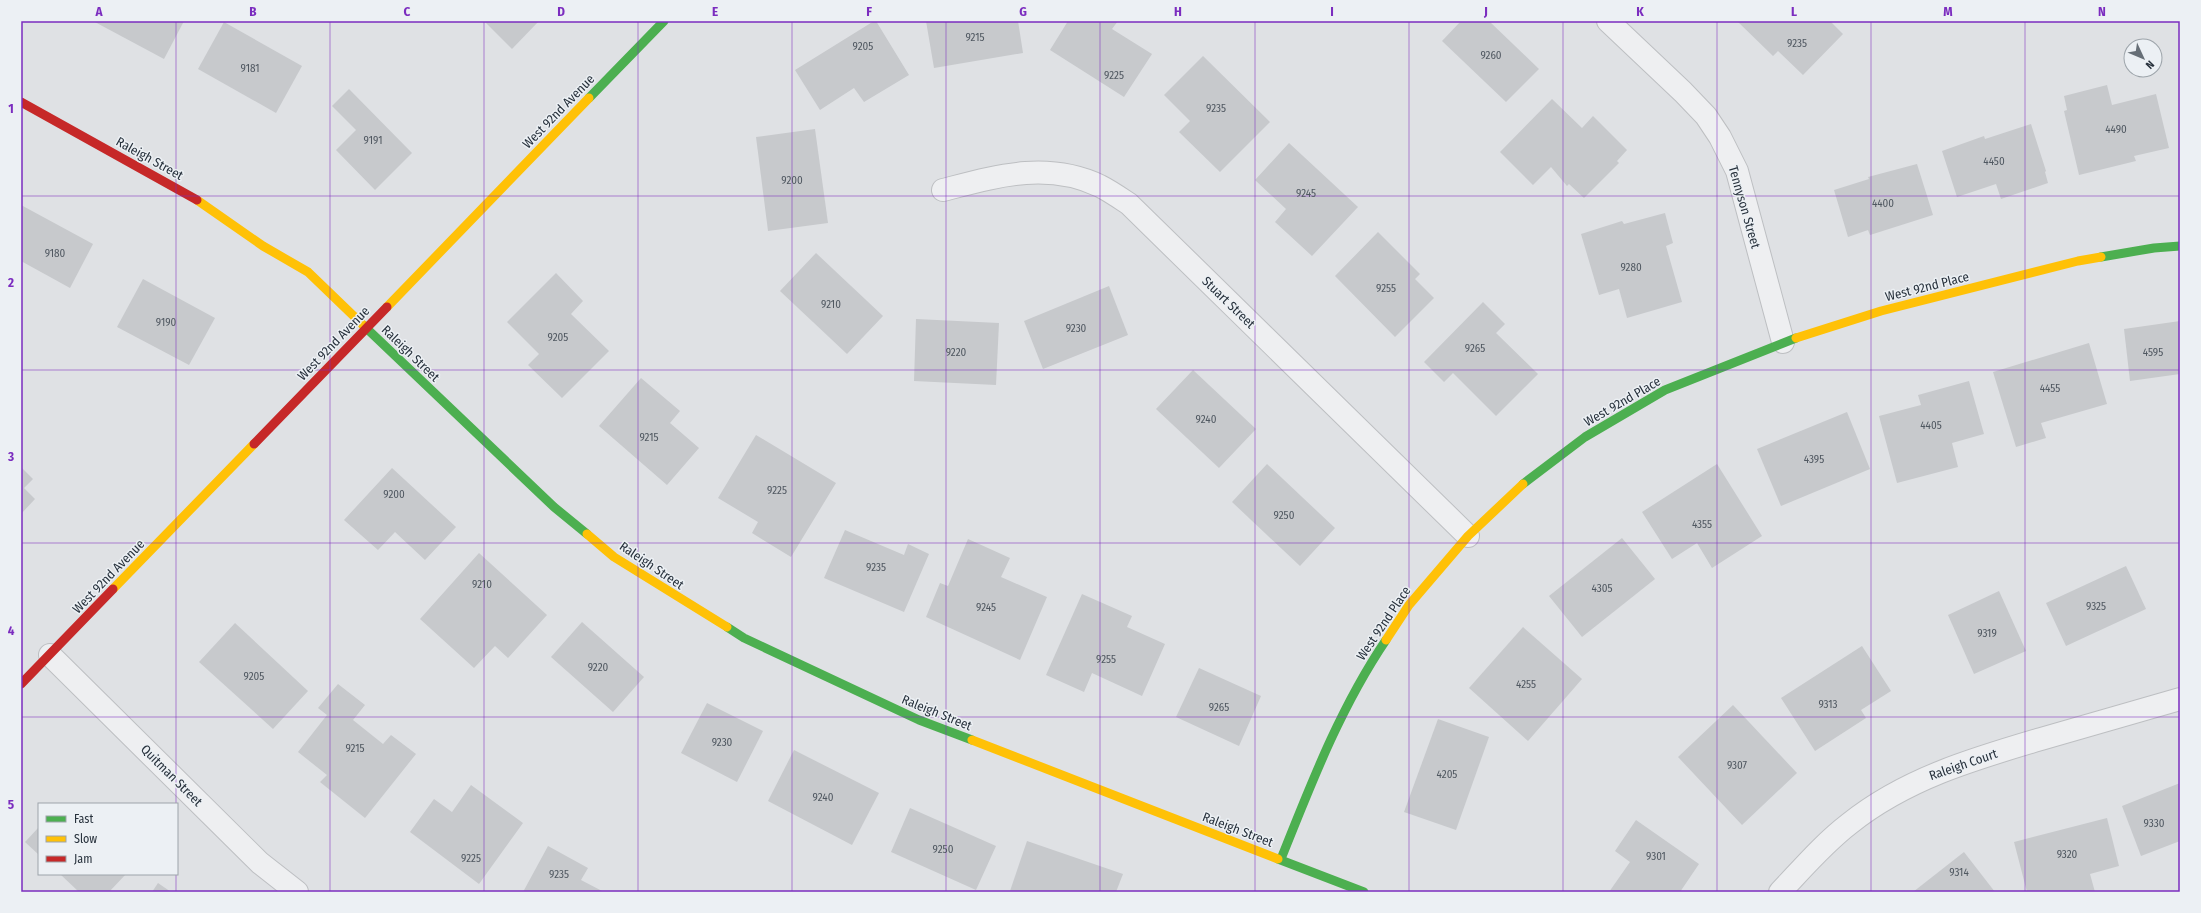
<svg xmlns="http://www.w3.org/2000/svg" width="2201" height="913" viewBox="0 0 2201 913" font-family="'Fira Sans Condensed',sans-serif">
<style>
.building{fill:#c7c9cc}
.lines{fill:none;stroke-linecap:round;stroke-linejoin:round}
.street-casing{stroke:#bdbfc2;stroke-width:24}
.street{stroke:#eeeff1;stroke-width:22}
.fast{stroke:#4caf50;stroke-width:9}
.slow{stroke:#ffc107;stroke-width:9}
.jam{stroke:#c62828;stroke-width:9}
.grid{fill:none;stroke:#7b2cbf;stroke-width:1;stroke-opacity:0.55}
.labels{text-anchor:middle;stroke-width:3;stroke-linejoin:round;paint-order:stroke}
.number-label{font-size:11px;fill:#505861}
.street-label{font-size:13px;fill:#27313c;stroke:#ecf0f4}
.neatline{fill:none;stroke:#7b2cbf;stroke-width:1.5}
.grid-label{font-size:13px;text-anchor:middle;font-weight:bold;fill:#7b2cbf}
</style>
<rect width="100%" height="100%" fill="#dfe1e4"/>
<g class="building">
<polygon points="93,21 184,21 164,59"/>
<polygon points="484,21 539,21 512,49"/>
<polygon points="874,21 876,21 909,75 864,102 854,88 820,110 795,70"/>
<polygon points="926,21 1018,21 1023,53 934,68"/>
<polygon points="1068,21 1118,21 1112,29 1152,54 1124,97 1050,50"/>
<polygon points="1461,21 1489,21 1539,69 1506,102 1442,41"/>
<polygon points="1737,21 1830,21 1843,34 1803,75 1778,51 1773,56"/>
<polygon points="224,22 302,66 276,113 198,69"/>
<polygon points="1203,56 1270,122 1220,172 1179,132 1190,121 1164,95"/>
<polygon points="2107,85 2112,105 2156,94 2169,148 2134,156 2136,161 2079,175 2064,111 2067,110 2064,96"/>
<polygon points="349,89 412,153 375,190 336,150 356,130 332,106"/>
<polygon points="1552,99 1582,128 1593,116 1627,150 1617,161 1619,163 1584,198 1569,184 1567,186 1551,167 1533,185 1500,152"/>
<polygon points="2031,124 2046,171 2045,172 2048,183 2001,199 1996,184 1957,197 1942,151 1984,136 1985,139"/>
<polygon points="815,129 828,223 768,231 756,137"/>
<polygon points="1289,143 1358,207 1312,256 1275,222 1286,209 1255,180"/>
<polygon points="1917,164 1933,215 1870,235 1868,230 1848,237 1834,190 1869,179 1868,177"/>
<polygon points="21,205 93,244 70,288 21,261"/>
<polygon points="1665,213 1673,243 1666,246 1682,302 1627,318 1619,289 1599,295 1581,234 1622,221 1624,224"/>
<polygon points="1378,232 1420,274 1415,279 1434,298 1395,337 1335,276"/>
<polygon points="816,253 883,316 847,354 780,291"/>
<polygon points="556,273 583,301 571,314 609,351 562,398 528,365 539,354 507,322"/>
<polygon points="143,279 215,318 189,365 117,327"/>
<polygon points="1109,286 1128,335 1043,369 1024,321"/>
<polygon points="1483,302 1505,324 1496,333 1538,374 1496,416 1453,373 1444,382 1424,362"/>
<polygon points="916,319 999,323 996,385 914,381"/>
<polygon points="2180,321 2180,374 2130,381 2124,329"/>
<polygon points="2089,343 2107,404 2041,423 2046,438 2016,447 1993,372"/>
<polygon points="1193,370 1256,429 1219,468 1156,409"/>
<polygon points="641,378 680,411 670,423 699,448 667,485 599,426"/>
<polygon points="1969,381 1984,434 1952,443 1958,467 1897,483 1879,416 1921,405 1918,395"/>
<polygon points="1847,412 1870,469 1781,506 1757,449"/>
<polygon points="756,435 836,483 791,557 752,533 758,522 718,498"/>
<polygon points="1267,464 1335,528 1300,566 1232,502"/>
<polygon points="1717,464 1762,536 1712,568 1697,543 1672,559 1642,512"/>
<polygon points="21,467 33,479 24,488 35,499 21,514"/>
<polygon points="392,468 456,527 425,560 395,532 378,550 344,520"/>
<polygon points="845,530 904,555 908,544 929,554 904,612 824,578"/>
<polygon points="1622,538 1655,579 1582,637 1549,596"/>
<polygon points="968,539 1010,558 1001,577 1047,597 1020,660 926,617 940,583 948,586"/>
<polygon points="479,553 547,615 508,658 495,646 474,668 420,619"/>
<polygon points="2126,566 2146,609 2066,646 2046,603"/>
<polygon points="1999,591 2026,651 1974,674 1948,615"/>
<polygon points="1082,594 1132,616 1127,627 1165,644 1142,696 1092,673 1084,692 1046,675"/>
<polygon points="582,622 644,677 613,712 551,657"/>
<polygon points="235,623 308,691 273,729 199,662"/>
<polygon points="1523,627 1582,679 1528,741 1469,688"/>
<polygon points="1862,646 1891,691 1861,710 1866,718 1815,751 1781,698"/>
<polygon points="1199,668 1261,696 1239,746 1176,717"/>
<polygon points="338,684 365,705 353,720 383,744 391,735 416,754 365,818 320,782 327,775 298,752 327,715 318,708"/>
<polygon points="707,703 763,731 737,782 681,753"/>
<polygon points="1733,705 1797,773 1742,825 1678,757"/>
<polygon points="1438,719 1489,737 1456,830 1404,812"/>
<polygon points="794,750 879,793 852,845 768,801"/>
<polygon points="2180,783 2180,841 2141,856 2122,806"/>
<polygon points="471,785 523,823 479,884 410,832 434,799 452,812"/>
<polygon points="910,808 996,846 976,890 891,852"/>
<polygon points="2107,818 2119,866 2090,874 2095,892 2027,892 2014,842"/>
<polygon points="1636,820 1699,864 1680,892 1609,892 1630,862 1615,851"/>
<polygon points="39,827 39,855 25,842"/>
<polygon points="1027,841 1123,874 1116,892 1010,891"/>
<polygon points="548,846 588,868 581,880 604,892 523,892"/>
<polygon points="1964,852 1995,892 1913,892"/>
<polygon points="60,874 126,874 109,892 79,892"/>
<polygon points="158,883 171,892 152,892"/>
</g>
<g class="lines">
<g class="street-casing">
<g id="street">
<polyline points="1608,21 1683,92 1706,116 1720,137 1737,171 1783,342"/>
<path d="M943 190C997 176 1047 161 1100 186 1110 191 1120 198 1129 204L1468 536"/>
<polyline points="50,655 260,863 297,892"/>
<path d="M1780 892C1802 869 1823 844 1849 824 1905 779 1973 759 2041 739 2087 726 2134 712 2180 699"/>
</g>
</g>
<use href="#street" class="street"/>
<g class="fast">
<polyline points="589,98 664,21"/>
<polyline points="2101,257 2154,248 2180,246"/>
<polyline points="363,325 554,507 587,534"/>
<polyline points="1523,484 1585,437 1665,390 1796,338"/>
<polyline points="727,627 744,638 919,720 972,740"/>
<polyline points="1278,859 1364,892"/>
<path d="M1281 859C1311 784 1340 708 1386 640"/>
</g>
<g class="slow">
<polyline points="197,200 263,246 308,272 363,325"/>
<polyline points="387,307 589,98"/>
<polyline points="1796,338 1881,311 2078,261 2101,257"/>
<polyline points="587,534 614,557 727,627"/>
<polyline points="113,589 254,444"/>
<polyline points="1386,640 1409,605 1468,536 1523,484"/>
<polyline points="972,740 1278,859"/>
</g>
<g class="jam">
<polyline points="21,102 197,200"/>
<polyline points="254,444 387,307"/>
<polyline points="21,684 113,589"/>
</g>
</g>
<path class="grid" d="M176 21V804M330 21V892M484 21V892M638 21V892M792 21V892M946 21V892M1100 21V892M1255 21V892M1409 21V892M1563 21V892M1717 21V892M1871 21V892M2025 21V892M21 196H2180M21 370H2180M21 543H2180M21 717H2180M176 874V892"/>
<g class="labels">
<g class="number-label">
<text x="975" y="41">9215</text>
<text x="1797" y="47">9235</text>
<text x="863" y="50">9205</text>
<text x="1491" y="59">9260</text>
<text x="250" y="72">9181</text>
<text x="1114" y="79">9225</text>
<text x="1216" y="112">9235</text>
<text x="2116" y="133">4490</text>
<text x="373" y="144">9191</text>
<text x="1994" y="165">4450</text>
<text x="792" y="184">9200</text>
<text x="1306" y="197">9245</text>
<text x="1883" y="207">4400</text>
<text x="55" y="257">9180</text>
<text x="1631" y="271">9280</text>
<text x="1386" y="292">9255</text>
<text x="831" y="308">9210</text>
<text x="166" y="326">9190</text>
<text x="1076" y="332">9230</text>
<text x="558" y="341">9205</text>
<text x="1475" y="352">9265</text>
<text x="956" y="356">9220</text>
<text x="2153" y="356">4595</text>
<text x="2050" y="392">4455</text>
<text x="1206" y="423">9240</text>
<text x="1931" y="429">4405</text>
<text x="649" y="441">9215</text>
<text x="1814" y="463">4395</text>
<text x="777" y="494">9225</text>
<text x="394" y="498">9200</text>
<text x="1284" y="519">9250</text>
<text x="1702" y="528">4355</text>
<text x="876" y="571">9235</text>
<text x="482" y="588">9210</text>
<text x="1602" y="592">4305</text>
<text x="2096" y="610">9325</text>
<text x="986" y="611">9245</text>
<text x="1987" y="637">9319</text>
<text x="1106" y="663">9255</text>
<text x="598" y="671">9220</text>
<text x="254" y="680">9205</text>
<text x="1526" y="688">4255</text>
<text x="1828" y="708">9313</text>
<text x="1219" y="711">9265</text>
<text x="722" y="746">9230</text>
<text x="355" y="752">9215</text>
<text x="1737" y="769">9307</text>
<text x="1447" y="778">4205</text>
<text x="823" y="801">9240</text>
<text x="2154" y="827">9330</text>
<text x="943" y="853">9250</text>
<text x="2067" y="858">9320</text>
<text x="1656" y="860">9301</text>
<text x="471" y="862">9225</text>
<text x="1959" y="876">9314</text>
<text x="559" y="878">9235</text>
</g>
<g class="street-label">
<text transform="translate(558 111) rotate(-46)" y="5">West 92nd Avenue</text>
<text transform="translate(150 158) rotate(29)" y="5">Raleigh Street</text>
<text transform="translate(1745 207) rotate(74)" y="5">Tennyson Street</text>
<text transform="translate(1927 286) rotate(-14)" y="5">West 92nd Place</text>
<text transform="translate(1229 302) rotate(44)" y="5">Stuart Street</text>
<text transform="translate(333 343) rotate(-46)" y="5">West 92nd Avenue</text>
<text transform="translate(411 353) rotate(44)" y="5">Raleigh Street</text>
<text transform="translate(1622 401) rotate(-30)" y="5">West 92nd Place</text>
<text transform="translate(652 565) rotate(34)" y="5">Raleigh Street</text>
<text transform="translate(108 576) rotate(-46)" y="5">West 92nd Avenue</text>
<text transform="translate(1383 623) rotate(-56)" y="5">West 92nd Place</text>
<text transform="translate(937 712) rotate(22)" y="5">Raleigh Street</text>
<text transform="translate(1963 764) rotate(-19)" y="5">Raleigh Court</text>
<text transform="translate(172 775) rotate(45)" y="5">Quitman Street</text>
<text transform="translate(1238 829) rotate(21)" y="5">Raleigh Street</text>
</g>
</g>
<rect width="2201" height="913" fill="none" stroke="#ecf0f4" stroke-width="44"/>
<rect x="38" y="803" width="140" height="72" fill="#ecf0f4" stroke="#9da4aa"/>
<rect x="46" y="816" width="20" height="6" fill="#4caf50" stroke="#9da4aa"/>
<text x="74" y="823" font-size="12" fill="#27313c">Fast</text>
<rect x="46" y="836" width="20" height="6" fill="#ffc107" stroke="#9da4aa"/>
<text x="74" y="843" font-size="12" fill="#27313c">Slow</text>
<rect x="46" y="856" width="20" height="6" fill="#c62828" stroke="#9da4aa"/>
<text x="74" y="863" font-size="12" fill="#27313c">Jam</text>
<g transform="translate(2143 58) rotate(134)"><circle r="19" fill="#ecf0f4" stroke="#9da4aa"/>
<path d="M0-3L7 15L0 10L-7 15Z" fill="#676f77"/>
<text y="-6" font-size="11" font-weight="bold" text-anchor="middle" fill="#27313c">N</text>
</g>
<rect x="22" y="22" width="2157" height="869" class="neatline"/>
<g class="grid-label">
<text x="99" y="16">A</text>
<text x="253" y="16">B</text>
<text x="407" y="16">C</text>
<text x="561" y="16">D</text>
<text x="715" y="16">E</text>
<text x="869" y="16">F</text>
<text x="1023" y="16">G</text>
<text x="1178" y="16">H</text>
<text x="1332" y="16">I</text>
<text x="1486" y="16">J</text>
<text x="1640" y="16">K</text>
<text x="1794" y="16">L</text>
<text x="1948" y="16">M</text>
<text x="2102" y="16">N</text>
<text x="11" y="113">1</text>
<text x="11" y="287">2</text>
<text x="11" y="461">3</text>
<text x="11" y="635">4</text>
<text x="11" y="809">5</text>
</g>
</svg>
